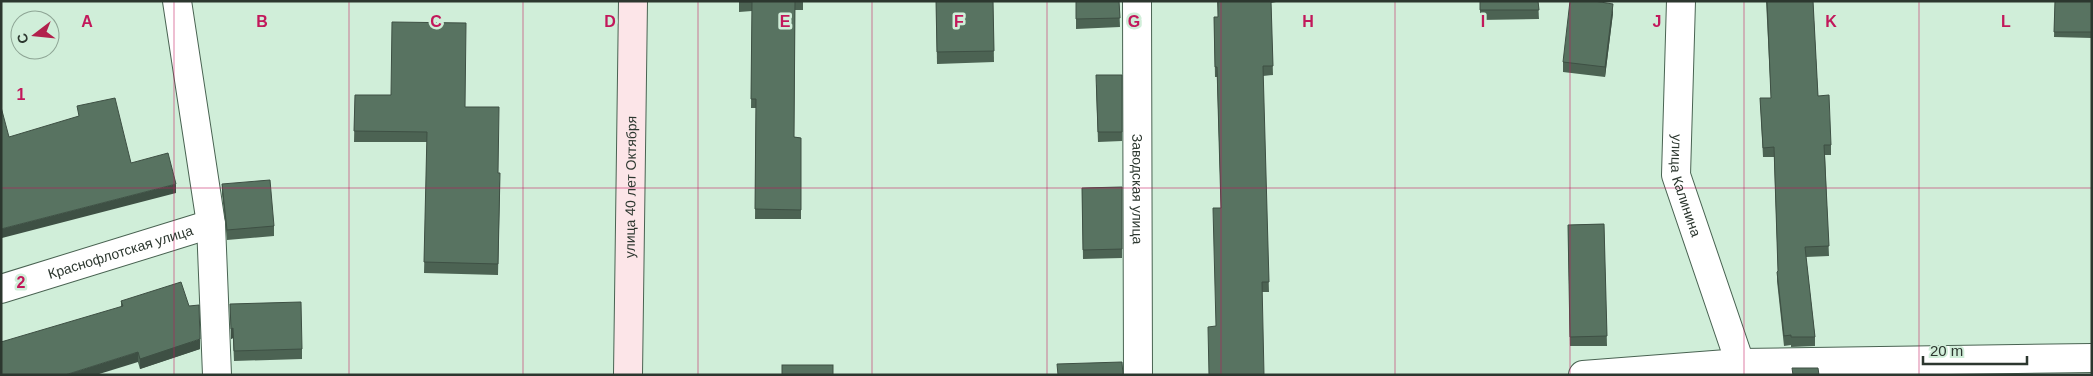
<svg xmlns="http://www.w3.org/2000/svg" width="2093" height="376" viewBox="0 0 2093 376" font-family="Arial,sans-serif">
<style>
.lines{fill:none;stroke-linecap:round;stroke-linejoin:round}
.street-casing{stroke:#496352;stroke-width:30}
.secondary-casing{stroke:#496352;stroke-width:30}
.street{stroke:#fff;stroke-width:28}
.secondary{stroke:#fce5e8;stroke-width:28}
.wall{fill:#4c6353}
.shaded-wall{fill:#3e5044}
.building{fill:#587361;stroke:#3e5044}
.grid{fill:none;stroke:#c2185b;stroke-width:1;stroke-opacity:0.55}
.labels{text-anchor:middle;stroke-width:5;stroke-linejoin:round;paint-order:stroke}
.street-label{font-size:14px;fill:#2c372f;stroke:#d0eed9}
.grid-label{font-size:16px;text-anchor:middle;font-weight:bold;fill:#c2185b;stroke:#d0eed9;stroke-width:5;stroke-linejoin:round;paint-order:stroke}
</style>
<rect width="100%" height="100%" fill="#d0eed9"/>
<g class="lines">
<g class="street-casing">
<g id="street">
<polyline points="177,1 211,224 217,375"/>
<path id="s1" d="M1137 1 1138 375"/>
<path id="s2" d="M1681 1 1676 175 1740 363V375"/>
<path id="s3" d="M1 289 211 224"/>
<polyline points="1583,375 1740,363 2092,358"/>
</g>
</g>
<g class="secondary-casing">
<g id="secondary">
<path id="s4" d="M628 375 633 1"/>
</g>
</g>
<use href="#street" class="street"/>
<use href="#secondary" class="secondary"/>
</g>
<g class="wall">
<polygon points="739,1 803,1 803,10 795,10 794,137 801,138 801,219 755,219 756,108 751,108 752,11 739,12"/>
<polygon points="936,1 993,1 994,62 937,64"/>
<polygon points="1076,1 1119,1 1120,27 1076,29"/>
<polygon points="1217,1 1276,1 1276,2 1271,3 1273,75 1263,76 1269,292 1262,292 1216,326 1221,208 1217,77 1215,77 1214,17 1218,17"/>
<polygon points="1480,1 1538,1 1539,19 1480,20"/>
<polygon points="1766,1 1813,1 1818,96 1831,145 1831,155 1825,155 1829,256 1806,257 1815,337 1815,346 1791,347 1791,345 1784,346 1777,281 1777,272 1778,271 1774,157 1763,157 1760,98 1771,98"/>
<polygon points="2055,1 2092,1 2092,38 2054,37"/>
<polygon points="1613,13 1605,77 1563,72 1563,62"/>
<polygon points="1122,75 1122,141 1098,142 1096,85"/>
<polygon points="355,95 465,107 498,173 500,184 498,275 424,273 427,142 354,142"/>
<polygon points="222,184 274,226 274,236 227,240 222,194"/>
<polygon points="1122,187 1122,258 1083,259 1082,188"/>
<polygon points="1604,224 1607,346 1570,346 1568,225"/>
<polygon points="121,301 200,349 140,369 121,306"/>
<polygon points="230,304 302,349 302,359 234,361 233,338 231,339"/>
</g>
<g class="shaded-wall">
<polygon points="1613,4 1613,13 1605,77 1605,67"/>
<polygon points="176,184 176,193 2,238 1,245 1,229"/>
<polygon points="233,328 233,338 231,339 231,329"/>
<polygon points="200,339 200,349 140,369 140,359"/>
<polygon points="138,352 138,362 96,375 65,375"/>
</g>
<g class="building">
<polygon points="739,1 795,1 794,137 801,138 801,210 755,209 756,99 751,99 752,2 739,2"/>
<polygon points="936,1 993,1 994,51 937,52"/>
<polygon points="1076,1 1119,1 1120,18 1076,19"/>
<polygon points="1218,1 1271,1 1273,66 1263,66 1269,282 1262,282 1264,375 1209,375 1208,327 1216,326 1213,208 1221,208 1217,67 1215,67 1214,17 1218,17"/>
<polygon points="1480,1 1538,1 1539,10 1480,10"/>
<polygon points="1570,1 1594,1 1613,4 1605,67 1563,62"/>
<polygon points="1767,1 1813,1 1818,96 1829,95 1831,145 1824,145 1829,246 1805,247 1815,337 1791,337 1791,335 1784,336 1777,272 1778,271 1774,147 1763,148 1760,98 1771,98"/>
<polygon points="2055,1 2092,1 2092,32 2054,32"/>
<polygon points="392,22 466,23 465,107 499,107 498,173 500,173 498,264 424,262 427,132 354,131 355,95 391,95"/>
<polygon points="1096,75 1122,75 1122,132 1098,132"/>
<polygon points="115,98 131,163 168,153 176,184 1,229 1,107 9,137 79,116 77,106"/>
<polygon points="270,180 274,226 227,230 222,184"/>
<polygon points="1122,187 1122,249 1083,250 1082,188"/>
<polygon points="1604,224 1607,336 1570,337 1568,225"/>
<polygon points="181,282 189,306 199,305 200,339 140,359 138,352 65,375 1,375 1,342 123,306 121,301"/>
<polygon points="301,302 302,349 234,351 233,328 231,329 230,304"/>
<polygon points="1122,362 1123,375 1058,375 1057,364"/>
<rect x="782" y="365" width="51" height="10"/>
<polygon points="1792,368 1818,368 1819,375 1793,375"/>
</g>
<path class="grid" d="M174 1V375M349 1V375M523 1V375M698 1V375M872 1V375M1047 1V375M1221 1V375M1395 1V375M1570 1V375M1744 1V375M1919 1V375M1 188H2092"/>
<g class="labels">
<g class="street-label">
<text dy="5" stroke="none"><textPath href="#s2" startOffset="186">улица Калинина</textPath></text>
<text dy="5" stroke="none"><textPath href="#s4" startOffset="188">улица 40 лет Октября</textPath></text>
<text dy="5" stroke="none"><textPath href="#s1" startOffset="188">Заводская улица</textPath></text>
<text dy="5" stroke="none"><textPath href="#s3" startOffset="125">Краснофлотская улица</textPath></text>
</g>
</g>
<g class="grid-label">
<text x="87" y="27">A</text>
<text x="262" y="27">B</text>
<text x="436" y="27">C</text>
<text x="610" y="27">D</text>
<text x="785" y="27">E</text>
<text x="959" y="27">F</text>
<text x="1134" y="27">G</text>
<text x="1308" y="27">H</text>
<text x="1483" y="27">I</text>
<text x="1657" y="27">J</text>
<text x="1831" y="27">K</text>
<text x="2006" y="27">L</text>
<text x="21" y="100">1</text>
<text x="21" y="288">2</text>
</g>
<rect width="2093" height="376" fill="none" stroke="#2c372f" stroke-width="5"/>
<g transform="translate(35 35) rotate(254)"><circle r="24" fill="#d0eed9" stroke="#8ea595"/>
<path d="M0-4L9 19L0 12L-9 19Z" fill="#b2214c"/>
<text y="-8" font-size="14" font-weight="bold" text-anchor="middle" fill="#2c372f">С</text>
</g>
<path d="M1923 356v8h104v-8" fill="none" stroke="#2c372f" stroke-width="2.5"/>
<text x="1930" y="356" font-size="15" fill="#2c372f" stroke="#d0eed9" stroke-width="4" paint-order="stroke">20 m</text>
</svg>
